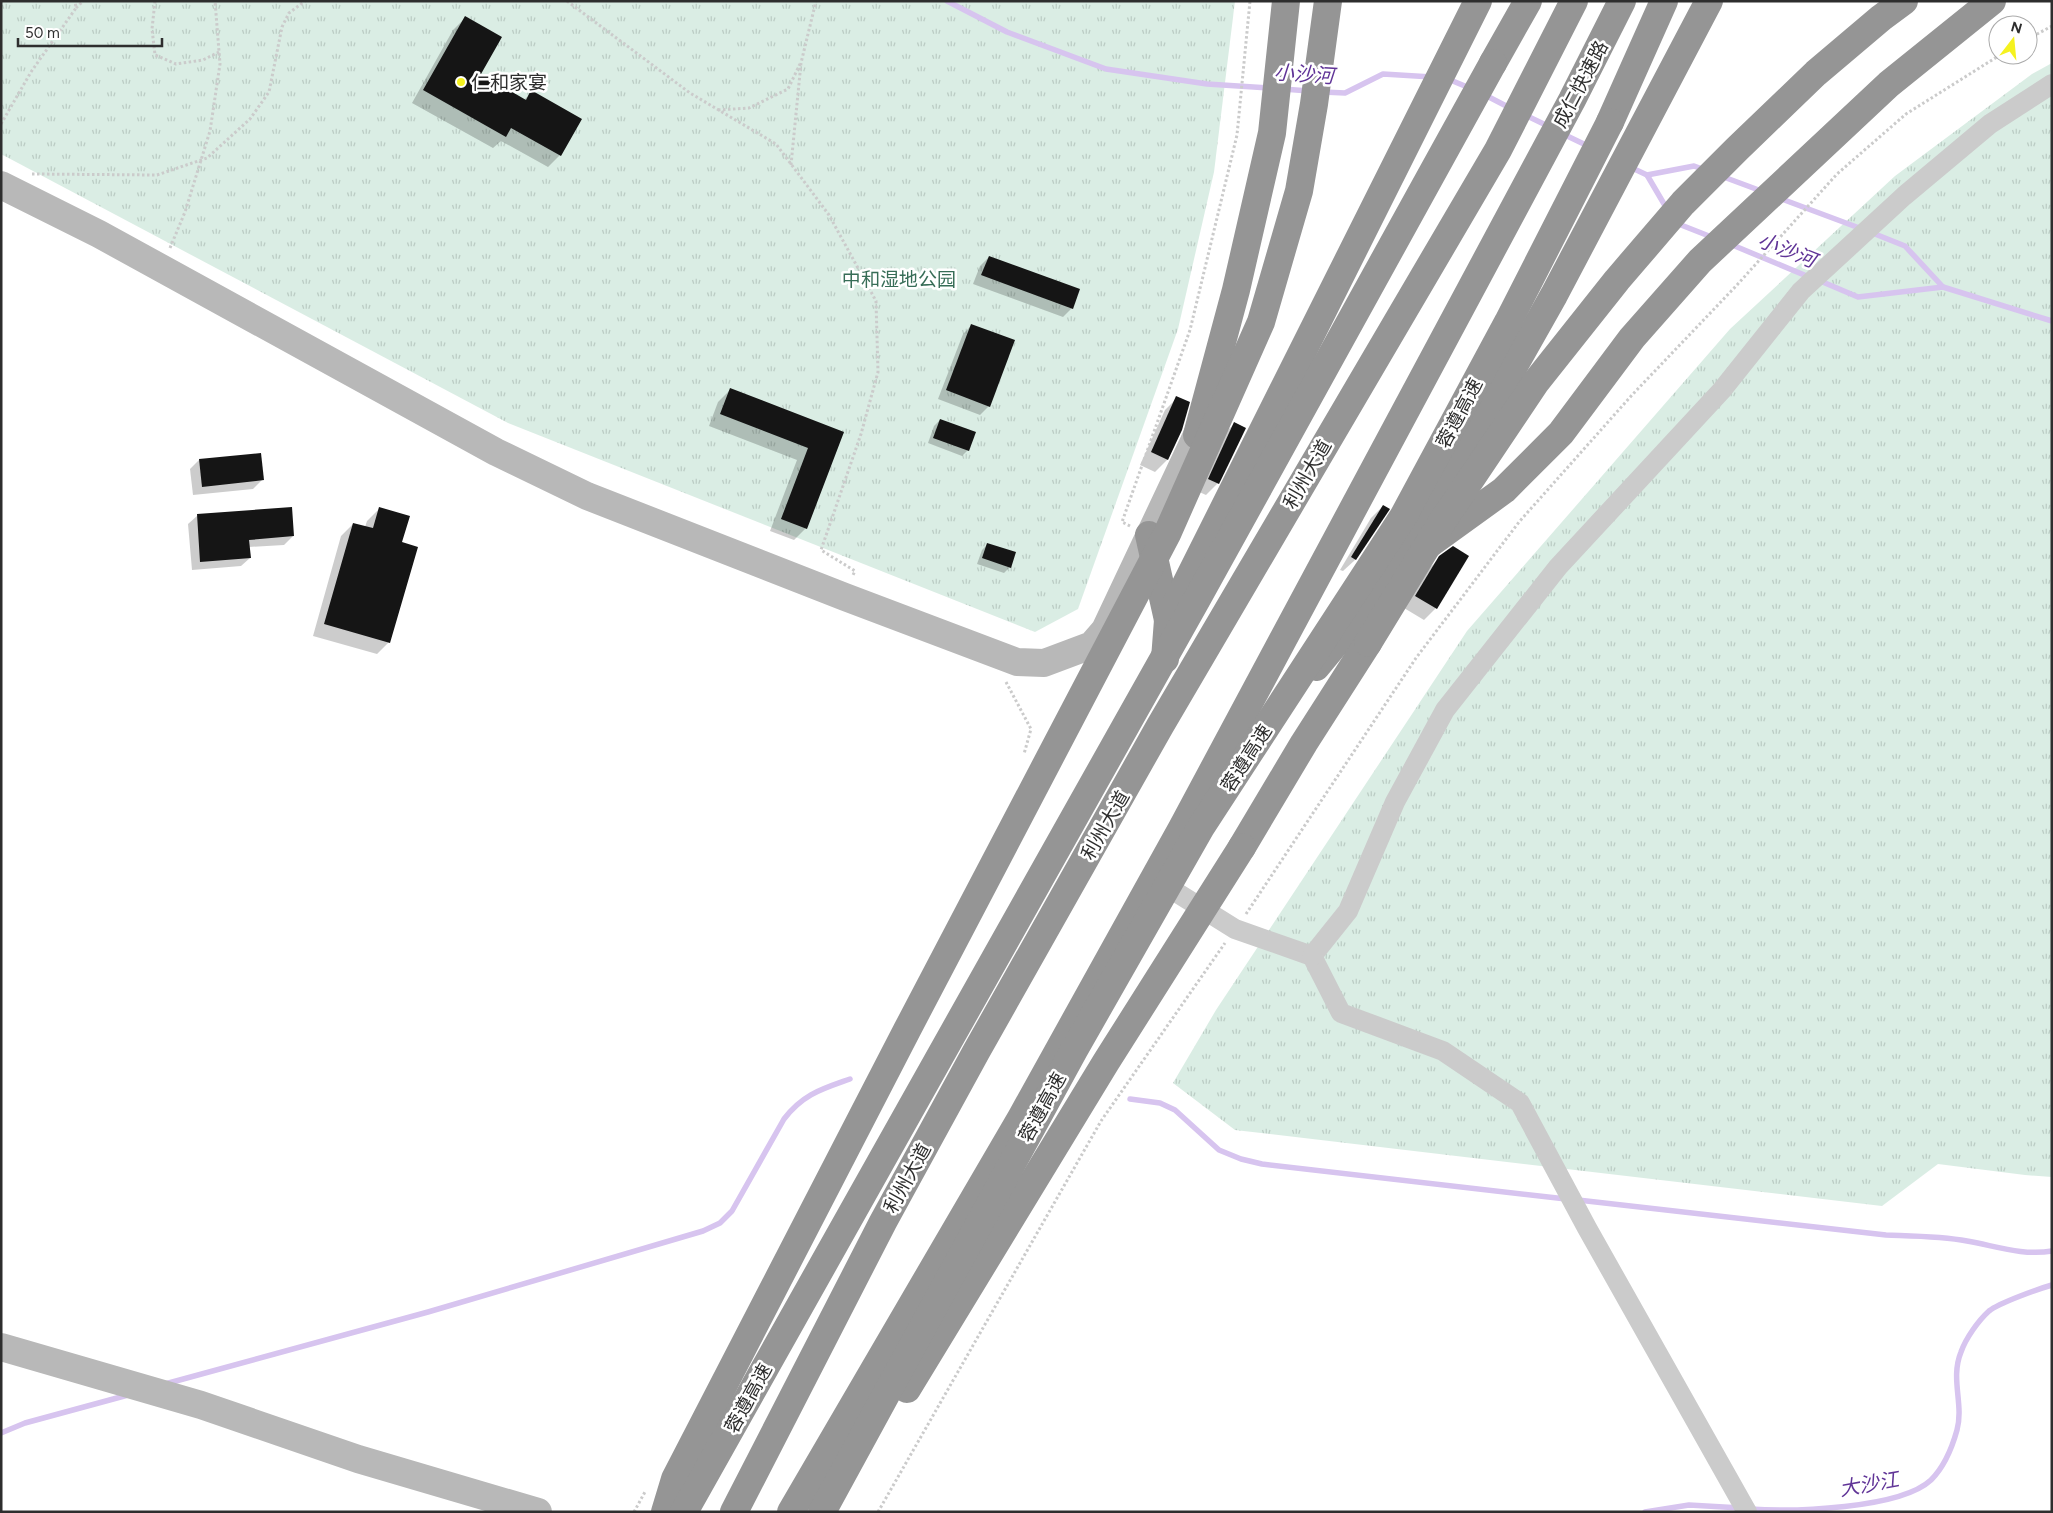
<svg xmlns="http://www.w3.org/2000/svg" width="2053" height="1513" viewBox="0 0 2053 1513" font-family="Figtree,'Noto Sans SC',sans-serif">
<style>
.park{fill:url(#park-tufts)}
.shadow{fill:#0003}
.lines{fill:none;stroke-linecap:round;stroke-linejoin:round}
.stream{stroke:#d7c4ef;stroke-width:5.5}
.building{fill:#151515}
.path{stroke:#cbcbcb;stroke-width:3;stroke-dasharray:2.5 2.5;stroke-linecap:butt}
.street{stroke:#cbcbcb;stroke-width:20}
.secondary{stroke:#b8b8b8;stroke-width:28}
.highway{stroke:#959595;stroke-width:28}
.highway-bridge{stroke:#959595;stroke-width:28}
.poi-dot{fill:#f5f21f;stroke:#fff;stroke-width:2}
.labels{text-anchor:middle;stroke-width:5;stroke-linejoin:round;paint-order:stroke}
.poi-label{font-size:19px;fill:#2e2e2e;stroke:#fff;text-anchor:start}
.street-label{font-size:19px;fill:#2e2e2e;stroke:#fff}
.park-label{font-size:19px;fill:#376d57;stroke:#fff}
.water-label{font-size:20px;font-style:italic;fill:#603497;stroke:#fff}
</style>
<defs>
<pattern id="park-tufts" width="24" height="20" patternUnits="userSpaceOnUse" patternTransform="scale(1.25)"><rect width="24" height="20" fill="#daede4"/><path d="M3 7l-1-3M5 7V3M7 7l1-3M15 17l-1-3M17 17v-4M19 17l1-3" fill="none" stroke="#bbccc4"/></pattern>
</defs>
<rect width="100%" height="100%" fill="#fff"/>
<g class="park">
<polygon points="1,1 1235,1 1214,172 1178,329 1078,609 1035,632 508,423 1,154"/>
<polygon points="2052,63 2052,1177 2025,1175 1938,1164 1882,1206 1235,1130 1173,1083 1216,1010 1467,631 1730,329 1895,176 2032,74"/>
</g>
<g class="shadow">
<polygon points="465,18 479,75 524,100 532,92 560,155 548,167 501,141 493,148 412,103 453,30"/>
<polygon points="989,257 1072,308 1063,317 973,284 980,266"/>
<polygon points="972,325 989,406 980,415 938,399 963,334"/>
<polygon points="730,390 842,433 806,528 794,540 770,531 797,460 709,426 718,402"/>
<polygon points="1177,398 1181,429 1167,460 1155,472 1140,465 1165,410"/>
<polygon points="940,420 968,450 962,456 928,443 934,426"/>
<polygon points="1234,424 1218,483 1206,495 1197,491 1222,436"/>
<polygon points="199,460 262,480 253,489 193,495 190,469"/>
<polygon points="1383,506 1388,509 1355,560 1343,571 1340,570 1371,518"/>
<polygon points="379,509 401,543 389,642 377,654 313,636 341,536 353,524 365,527 367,521"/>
<polygon points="197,516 293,536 284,545 249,547 250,558 241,566 192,570 188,524"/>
<polygon points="988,544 1010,567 1004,573 977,564 982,550"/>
<polygon points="1440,557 1436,608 1424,620 1404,608 1428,570"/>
</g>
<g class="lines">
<g class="stream">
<polyline points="947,1 1007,32 1106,69 1207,84 1269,88"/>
<polyline points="1448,79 1472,89"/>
<polyline points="1283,89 1309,91"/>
<polyline points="1323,92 1345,93 1383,74 1432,77"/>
<polyline points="1485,95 1512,109"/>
<polyline points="1525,115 1550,127"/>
<polyline points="1563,134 1588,146"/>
<polyline points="1630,167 1647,175 1667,209"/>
<polyline points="1647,175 1694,166 1705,170"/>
<polyline points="1721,176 1764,192"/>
<polyline points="1779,198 1862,229"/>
<polyline points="1676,223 1714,238"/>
<polyline points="1870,232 1905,246 1943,287"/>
<polyline points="1730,244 1809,277"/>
<polyline points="1818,280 1858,297 1943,287 2052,321"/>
<polyline points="1130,1099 1160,1103 1175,1110 1219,1150 1241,1159 1262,1164 1566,1199"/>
<path d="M1578 1200 1886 1235C1913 1236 1941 1236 1967 1241 1996 1246 2023 1256 2052 1251"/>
<path d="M165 1384 428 1312 703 1231 720 1223 732 1211 784 1119C803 1094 822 1089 850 1079"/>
<polyline points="1,1433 25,1423 128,1395"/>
<path d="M1750 1509C1792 1512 1900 1509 1931 1480 1944 1467 1952 1448 1957 1430 1964 1404 1950 1379 1961 1352 1966 1338 1978 1321 1989 1311 1999 1303 2038 1289 2052 1285"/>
<polyline points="1645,1512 1689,1505 1741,1508"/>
</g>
</g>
<g class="building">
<polygon points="465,16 502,37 481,74 526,100 531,90 582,119 561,156 511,128 506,137 423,90"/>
<polygon points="989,256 1080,289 1073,309 981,275"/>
<polygon points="971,324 1015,340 990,407 946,390"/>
<polygon points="730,388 844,432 807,529 781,519 808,448 720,414"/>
<polygon points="1176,396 1190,402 1182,430 1168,460 1151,452"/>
<polygon points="940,419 976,432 969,451 933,438"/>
<polygon points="1234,422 1246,428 1219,484 1208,479"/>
<polygon points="261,453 264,480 202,487 199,459"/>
<polygon points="1383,505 1390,509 1356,560 1351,557"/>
<polygon points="292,507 294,536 249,540 251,558 200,562 197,514"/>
<polygon points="379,507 410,516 402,542 418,547 390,643 324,624 353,523 373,528"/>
<polygon points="987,543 1016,552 1011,568 982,558"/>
<polygon points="1453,546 1469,556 1437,609 1415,596 1439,556"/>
</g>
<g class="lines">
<g class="path">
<polyline points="155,1 152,29 155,55 176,64 203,60 219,52"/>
<polyline points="567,1 690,93 776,144 829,215 876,301 878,372 861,434 821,550 855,571 853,575"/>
<polyline points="76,8 83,1"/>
<polyline points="2028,39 2052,26"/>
<polyline points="718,110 749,108 788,89 800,64"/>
<polyline points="1,124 31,72 76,8 75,1"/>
<polyline points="791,165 801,63 816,1"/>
<polyline points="32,174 157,175 207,158 250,119 269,92 282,27 289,13 305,1"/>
<polyline points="170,248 185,212 210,131 220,64 215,1"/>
<polyline points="1130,526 1122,522 1190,330 1237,135 1250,1"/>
<polyline points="1006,682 1031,729 1024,754"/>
<polyline points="1246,914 1416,658 1519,522 1632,395 1737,285 1837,174 1906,114 2000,55"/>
<polyline points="634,1512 646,1490"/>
<polyline points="878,1512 1101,1121 1225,943"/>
</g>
<g class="street">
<polyline points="1155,879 1235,929 1312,956 1341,1013 1443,1051 1520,1103 1587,1228 1747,1512"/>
<polyline points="1312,956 1348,911 1395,802 1445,710 1558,567 1722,390 1801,291 1904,196 1990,124 2052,84"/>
</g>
<g class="secondary">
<polyline points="1,185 99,234 496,452 587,496 845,597 1017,662 1044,663 1092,645 1105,630 1197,435"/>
<polyline points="1,1347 201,1405 358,1459 538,1512"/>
</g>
<g class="highway">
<polyline points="1493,63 1528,1"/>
<polyline points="1610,122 1664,1"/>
<polyline points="1197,435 1236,290 1272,133 1286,1"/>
<polyline points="1149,535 1168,620"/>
<polyline points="1428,545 1504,490 1561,433 1632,338 1700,261 1889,84 1992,1"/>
<polyline points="1165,659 1168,620 1478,1"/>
<polyline points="1316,667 1404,561 1554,295 1709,1"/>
<polyline points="1242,847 1304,743 1368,643"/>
<polyline points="734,1512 883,1222 976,1052 1160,726 1498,150 1574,1"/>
<polyline points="791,1512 1021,1118 1182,828 1572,100 1622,1"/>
</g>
<g class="highway-bridge">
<polyline points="1368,643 1440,525 1536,382 1617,280 1683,203 1737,149 1816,73 1881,18 1904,1"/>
<polyline points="907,1389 1106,1062 1242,847"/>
<polyline points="665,1512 675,1479 907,1030 1167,534 1261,322 1299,191 1314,104 1328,1"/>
<polyline points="684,1512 1197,599 1493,63"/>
<polyline points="822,1512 1074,1050 1201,827 1403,517 1508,322 1610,122"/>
</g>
</g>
<circle class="poi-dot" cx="461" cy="82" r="5"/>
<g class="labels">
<g class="poi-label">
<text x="471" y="89">仁和家宴</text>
</g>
<g class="street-label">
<text transform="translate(1580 84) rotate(-62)" y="7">成仁快速路</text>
<text transform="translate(1459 413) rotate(-62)" y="7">蓉遵高速</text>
<text transform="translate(1307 474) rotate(-60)" y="7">利州大道</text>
<text transform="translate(1246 758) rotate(-57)" y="7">蓉遵高速</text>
<text transform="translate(1105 825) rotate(-60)" y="7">利州大道</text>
<text transform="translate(1042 1107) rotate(-61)" y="7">蓉遵高速</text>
<text transform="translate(907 1178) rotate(-61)" y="7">利州大道</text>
<text transform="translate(748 1398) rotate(-61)" y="7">蓉遵高速</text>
</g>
<g class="park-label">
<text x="899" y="286">中和湿地公园</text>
</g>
<g class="water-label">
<text transform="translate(1304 74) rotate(4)" y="7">小沙河</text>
<text transform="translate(1787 250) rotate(22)" y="7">小沙河</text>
<text transform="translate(1869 1484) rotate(-10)" y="7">大沙江</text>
</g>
</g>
<rect width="2053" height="1513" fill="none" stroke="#2e2e2e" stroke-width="5"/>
<g transform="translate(2013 40) rotate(16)"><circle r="24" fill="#ffffff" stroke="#ababab"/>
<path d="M0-4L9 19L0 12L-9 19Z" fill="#f5f21f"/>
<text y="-8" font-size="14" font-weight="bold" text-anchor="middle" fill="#2e2e2e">N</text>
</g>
<path d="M18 38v8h144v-8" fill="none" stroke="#2e2e2e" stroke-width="2.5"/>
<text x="25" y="38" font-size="15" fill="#2e2e2e" stroke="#ffffff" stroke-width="4" paint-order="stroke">50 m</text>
</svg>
